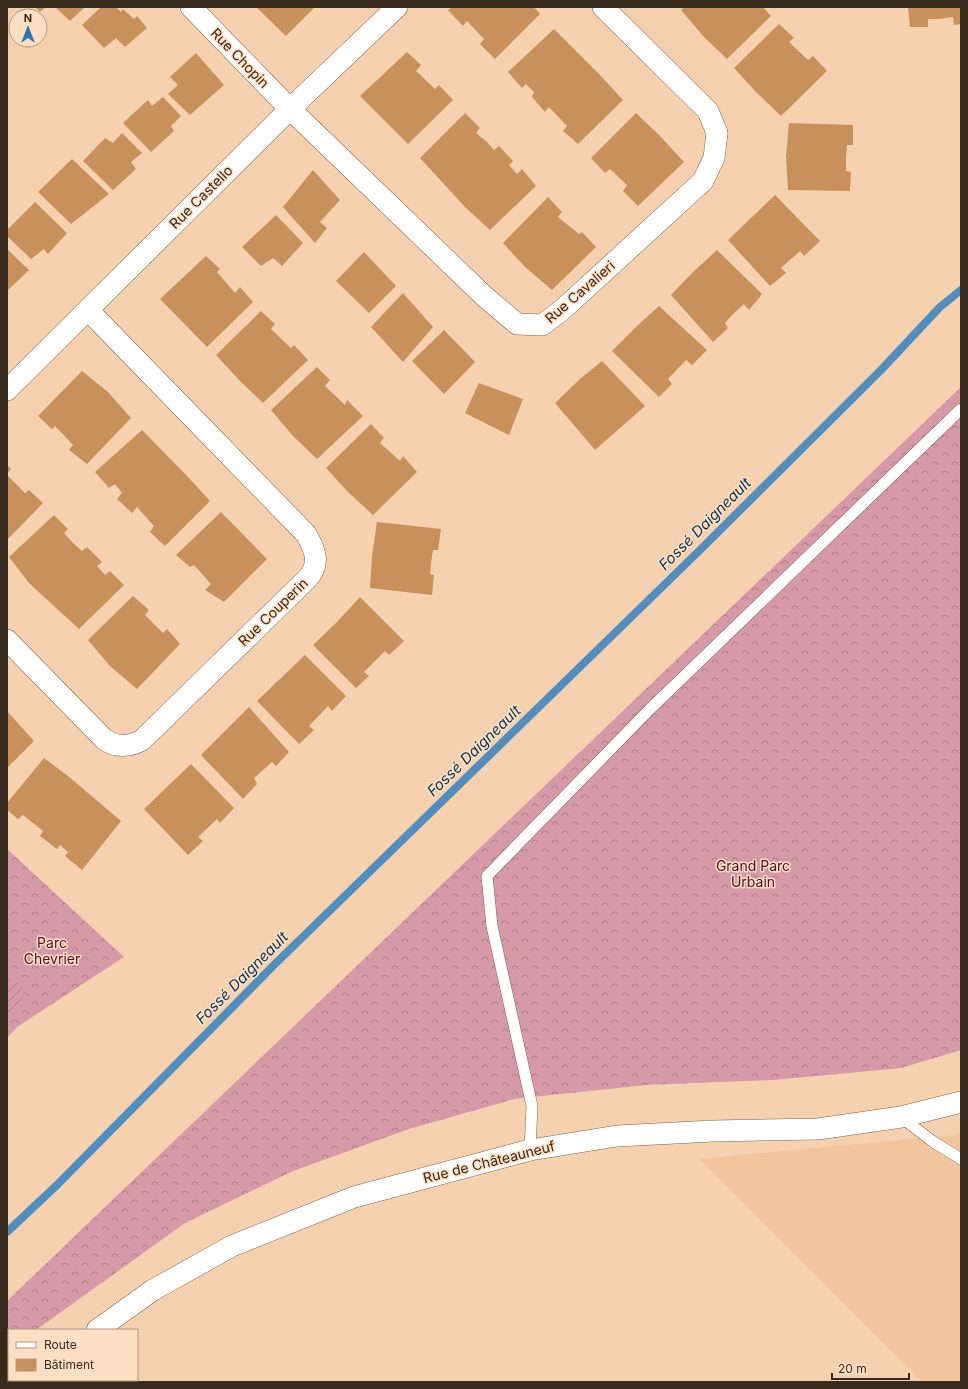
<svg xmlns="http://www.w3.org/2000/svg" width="968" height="1389" viewBox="0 0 968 1389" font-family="Inter,sans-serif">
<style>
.built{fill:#f1c69f}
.forest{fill:url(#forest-crowns)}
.garden{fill:url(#garden-furrows)}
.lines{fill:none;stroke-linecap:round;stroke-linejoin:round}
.stream{stroke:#518dbd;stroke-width:8}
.building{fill:#c8915c}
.service-casing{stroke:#846344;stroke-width:12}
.minor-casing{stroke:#846344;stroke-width:22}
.service{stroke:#fff;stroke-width:11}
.minor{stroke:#fff;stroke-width:21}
.labels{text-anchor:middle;stroke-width:3;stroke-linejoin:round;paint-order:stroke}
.street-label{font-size:14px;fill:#382a1d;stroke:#fedfc4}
.park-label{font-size:14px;fill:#520e27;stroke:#fedfc4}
.water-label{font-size:15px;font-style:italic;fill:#043656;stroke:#fedfc4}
</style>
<defs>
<pattern id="forest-crowns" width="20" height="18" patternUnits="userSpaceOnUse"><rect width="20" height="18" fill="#d699a7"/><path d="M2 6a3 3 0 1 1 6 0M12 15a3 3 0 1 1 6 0" fill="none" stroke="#af7d87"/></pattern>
<pattern id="garden-furrows" width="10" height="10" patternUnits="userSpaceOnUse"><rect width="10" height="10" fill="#d699a7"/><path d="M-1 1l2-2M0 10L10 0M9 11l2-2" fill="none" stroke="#af7d87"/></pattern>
</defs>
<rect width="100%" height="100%" fill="#f6d1af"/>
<polygon class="built" points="961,1132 961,1382 923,1382 699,1159 953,1135"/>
<g class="forest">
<polygon points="961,387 961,1050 901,1068 773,1080 646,1085 514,1099 409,1129 293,1171 185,1223 36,1330 9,1330 9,1347 7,1345 7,1301"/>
<polygon points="7,849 124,957 17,1027 7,1038"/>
</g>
<polygon class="garden" points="9,978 23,984 23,1003 7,1017 7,979"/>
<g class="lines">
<polyline class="stream" points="7,1232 57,1185 276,963 700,550 881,370 940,307 961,290"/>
</g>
<g class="building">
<polygon points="35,7 46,7 40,12"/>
<polygon points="55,7 85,7 70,21"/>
<polygon points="101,7 116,7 121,12 123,9 134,19 137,16 147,28 125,47 116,38 104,48 82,25"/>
<polygon points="256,7 315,7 286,36"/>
<polygon points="452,7 534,7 540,14 495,59 480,44 484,39 467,21 463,26 448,10"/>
<polygon points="684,7 763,7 771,16 727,59 703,36 681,10"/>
<polygon points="908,7 961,7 961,24 954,25 953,17 940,19 928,19 928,27 910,27"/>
<polygon points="779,24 794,38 789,42 808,60 813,56 827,71 781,116 756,92 734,68"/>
<polygon points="554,29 600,75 623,100 578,144 563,131 567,126 549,107 545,112 532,97 534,92 526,84 522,88 508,72"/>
<polygon points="407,52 421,65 416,71 435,89 439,85 453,100 408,144 360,96"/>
<polygon points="196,53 224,85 190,115 168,94 178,85 170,77"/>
<polygon points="163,97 181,116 171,126 174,131 151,152 123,123 148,100 152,106"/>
<polygon points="465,113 480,128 476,133 487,142 494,150 499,146 513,161 509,165 517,174 522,169 536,186 490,230 465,207 420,158"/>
<polygon points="636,113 660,136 684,162 638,206 623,191 627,185 610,169 605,173 591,158"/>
<polygon points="789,123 853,125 853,145 847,145 846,158 846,171 851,172 850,191 788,190 786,157"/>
<polygon points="122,133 142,153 131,162 136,169 113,190 83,161 105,138 113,143"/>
<polygon points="72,159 109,194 71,224 38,192"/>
<polygon points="313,170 340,200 320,222 327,228 315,243 283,207"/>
<polygon points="775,195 820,241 804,256 800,251 781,268 786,273 770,286 728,240"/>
<polygon points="548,197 562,212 558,217 579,234 582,232 596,247 552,290 525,267 503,243"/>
<polygon points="35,202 67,233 48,254 44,249 31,259 7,236 7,230"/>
<polygon points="276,215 303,243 282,266 273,258 261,266 242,247"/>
<polygon points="8,250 29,270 7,291 7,251"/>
<polygon points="717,250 762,294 749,310 744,304 733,314 725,323 728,328 713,342 671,295 693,272"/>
<polygon points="364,252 396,286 369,313 336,281"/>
<polygon points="206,256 220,269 217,272 235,293 240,287 253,302 207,347 160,299"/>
<polygon points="403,293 433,327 403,362 371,327"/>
<polygon points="659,306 707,350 692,365 686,360 668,379 672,384 659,397 612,351 637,326"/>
<polygon points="261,311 275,324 271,329 291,348 294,345 308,360 263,403 239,380 216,355"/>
<polygon points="444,330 475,362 444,394 412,361"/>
<polygon points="602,361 645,406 595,450 555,403 580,379"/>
<polygon points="317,367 330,380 325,386 345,405 347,400 363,416 317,459 293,436 271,410"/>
<polygon points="82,371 108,392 131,418 87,464 69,450 73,445 55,426 52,429 38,416"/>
<polygon points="479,383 523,399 509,435 465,413"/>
<polygon points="371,424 384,438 380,443 400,461 403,456 417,472 373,515 348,492 326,468"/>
<polygon points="142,430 188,477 210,501 165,546 150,532 154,526 137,507 132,513 117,499 122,493 115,484 109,488 95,472"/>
<polygon points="7,465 11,469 7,474"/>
<polygon points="7,475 25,493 29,490 43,503 7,540"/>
<polygon points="221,512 267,559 224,602 205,590 211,584 194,565 190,567 176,555"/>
<polygon points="54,515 68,529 64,533 73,543 82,551 87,547 102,562 97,566 105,575 110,571 124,585 79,629 30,584 9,557"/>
<polygon points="377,522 441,529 438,550 433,550 431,563 430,574 434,575 432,595 370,588 372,556"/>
<polygon points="133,596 149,610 145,615 163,633 167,629 180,644 137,689 110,666 88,640"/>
<polygon points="360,597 404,641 389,655 385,651 364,672 369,676 356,688 313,645 337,622"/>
<polygon points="305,655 346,696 332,711 328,706 309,726 314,730 299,744 257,701"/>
<polygon points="249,707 289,752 276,766 272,762 254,778 257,784 243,799 201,755"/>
<polygon points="7,711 34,741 7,768"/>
<polygon points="44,758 68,776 121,821 82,870 65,856 68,852 60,845 57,849 40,836 43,831 23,815 18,819 7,810 7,803"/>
<polygon points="191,764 234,808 220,823 217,819 198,837 203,841 188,855 144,809"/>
</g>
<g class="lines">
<g class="service-casing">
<g id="service">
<polyline points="901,1117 932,1141 961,1159"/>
<polyline points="530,1150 532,1106 492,926 487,876 649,710 961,409"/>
</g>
</g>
<g class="minor-casing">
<g id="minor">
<polyline points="191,7 290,109 484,296 517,324 542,325 562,310 703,181 714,158 717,133 708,111 603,7"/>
<polyline points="7,390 290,109 397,7"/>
<path d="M7 640 104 739C115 748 130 747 142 740L306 580C321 565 316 551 306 534L88 310"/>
<polyline points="97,1330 153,1290 232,1246 354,1197 530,1150 617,1136 713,1131 818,1129 901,1117 961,1102"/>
<polyline points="30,1382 33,1380"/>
</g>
</g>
<use href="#service" class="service"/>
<use href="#minor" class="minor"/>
</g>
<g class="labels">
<g class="street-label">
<text transform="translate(240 58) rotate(46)" y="5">Rue Chopin</text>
<text transform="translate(201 197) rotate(-45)" y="5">Rue Castello</text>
<text transform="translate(580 292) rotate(-41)" y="5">Rue Cavalieri</text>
<text transform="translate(273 612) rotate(-44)" y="5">Rue Couperin</text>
<text transform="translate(489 1162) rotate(-14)" y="5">Rue de Châteauneuf</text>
</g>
<g class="park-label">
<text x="753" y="871">Grand Parc<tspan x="753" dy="16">Urbain</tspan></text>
<text x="52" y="948">Parc<tspan x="52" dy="16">Chevrier</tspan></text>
</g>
<g class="water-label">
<text transform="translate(705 524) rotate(-45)" y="5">Fossé Daigneault</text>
<text transform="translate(474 751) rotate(-44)" y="5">Fossé Daigneault</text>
<text transform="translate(242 978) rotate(-45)" y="5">Fossé Daigneault</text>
</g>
</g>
<rect width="968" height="1389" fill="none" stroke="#382a1d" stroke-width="16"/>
<rect x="8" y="1329" width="130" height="52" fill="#fedfc4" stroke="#af9781"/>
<rect x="16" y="1342" width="20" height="6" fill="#ffffff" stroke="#af9781"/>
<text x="44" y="1349" font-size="12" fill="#382a1d">Route</text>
<rect x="16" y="1359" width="20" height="12" fill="#c8915c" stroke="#af9781"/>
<text x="44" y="1369" font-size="12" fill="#382a1d">Bâtiment</text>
<g transform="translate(28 28)"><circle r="19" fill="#fedfc4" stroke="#af9781"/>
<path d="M0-3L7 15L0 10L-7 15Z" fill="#3077ab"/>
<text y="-6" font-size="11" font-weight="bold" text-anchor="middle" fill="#382a1d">N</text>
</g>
<path d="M832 1373v6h77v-6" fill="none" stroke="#382a1d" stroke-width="2"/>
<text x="838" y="1373" font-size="12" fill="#382a1d" stroke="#fedfc4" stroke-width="3" paint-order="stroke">20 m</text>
</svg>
